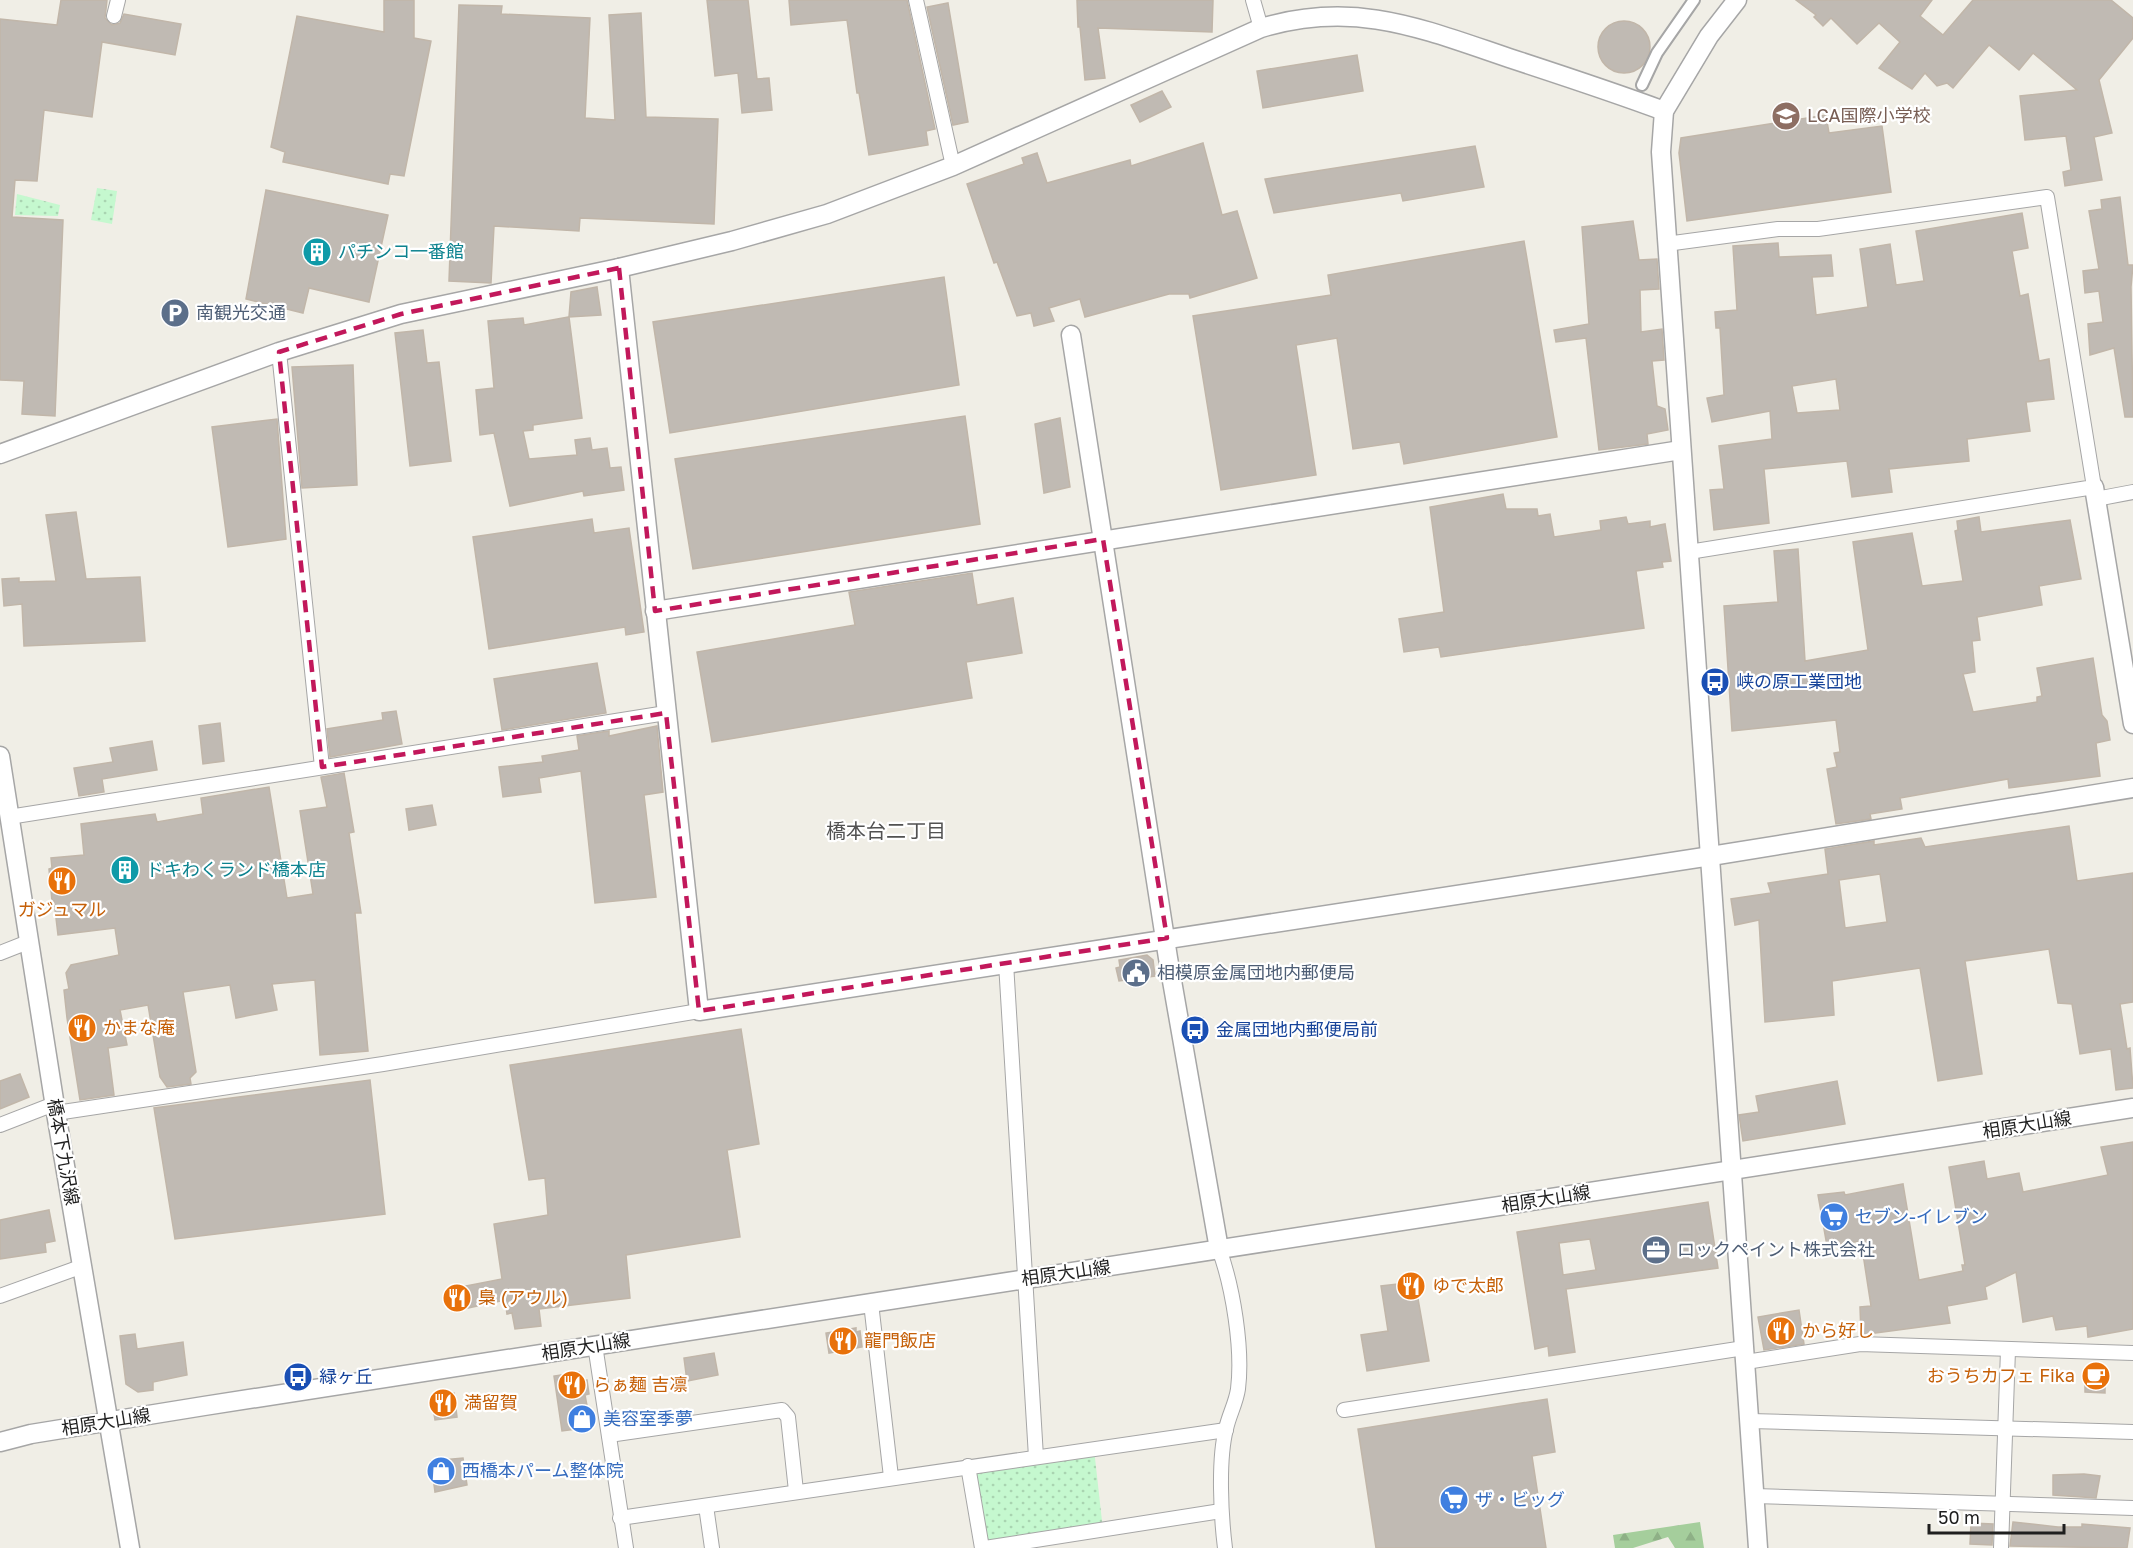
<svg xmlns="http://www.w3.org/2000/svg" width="2133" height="1548" viewBox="0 0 2133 1548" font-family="'Golos Text','Noto Sans JP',sans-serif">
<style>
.forest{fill:url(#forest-firs)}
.park{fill:url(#park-dots)}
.building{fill:#c0bab3;stroke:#c1b6a9;stroke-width:1.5;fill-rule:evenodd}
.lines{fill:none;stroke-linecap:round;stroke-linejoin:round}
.pedestrian-casing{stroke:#a6a6a6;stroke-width:14}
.minor-casing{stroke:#a6a6a6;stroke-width:16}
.tertiary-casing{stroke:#a6a6a6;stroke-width:21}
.pedestrian{stroke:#fff;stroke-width:10}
.minor{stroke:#fff;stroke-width:14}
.tertiary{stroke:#fff;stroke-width:18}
.marked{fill:none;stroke:#c2185b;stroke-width:4.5;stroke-dasharray:12 8;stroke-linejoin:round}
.labels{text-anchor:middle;stroke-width:4.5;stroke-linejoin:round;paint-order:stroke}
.education-label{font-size:18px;fill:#785e54;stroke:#fff;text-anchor:start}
.culture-label{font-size:18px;fill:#0d838f;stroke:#fff;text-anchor:start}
.service-label{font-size:18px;fill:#4e5e75;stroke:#fff;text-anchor:start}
.transit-label{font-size:18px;fill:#164399;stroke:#fff;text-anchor:start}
.food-label{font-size:18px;fill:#c56008;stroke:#fff;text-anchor:start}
.street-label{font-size:18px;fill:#1f1f1f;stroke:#fff}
.shop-label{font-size:18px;fill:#366cbe;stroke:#fff;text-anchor:start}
.neighbourhood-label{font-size:20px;fill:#525252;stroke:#fff}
</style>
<defs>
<pattern id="forest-firs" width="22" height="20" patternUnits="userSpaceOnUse" patternTransform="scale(1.5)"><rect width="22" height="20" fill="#a5ce9c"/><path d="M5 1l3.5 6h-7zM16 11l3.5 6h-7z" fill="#8eb086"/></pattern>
<pattern id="park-dots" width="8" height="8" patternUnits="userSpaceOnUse" patternTransform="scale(1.5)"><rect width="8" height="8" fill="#c5f8cf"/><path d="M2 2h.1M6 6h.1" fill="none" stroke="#a9d4b1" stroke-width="1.8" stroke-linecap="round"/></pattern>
</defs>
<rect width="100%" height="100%" fill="#f0eee6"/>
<polygon class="forest" points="1700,1522 1704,1548 1675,1548 1668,1537 1633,1548 1615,1548 1613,1535"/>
<g class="park">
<polygon points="97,188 117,191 112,224 91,220"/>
<polygon points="17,194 60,205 58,216 15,215"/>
<polygon points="1094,1449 1103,1530 985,1548 968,1466"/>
</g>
<g class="building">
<polygon points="61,0 107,0 105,18 112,25 120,23 124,14 181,24 175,55 102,42 92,117 44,110 37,181 15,180 12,217 63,220 55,416 22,414 24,381 0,380 0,19 57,25"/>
<polygon points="384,0 414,0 414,38 431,41 404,176 390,174 388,184 283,162 285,152 271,147 297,16 384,32"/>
<polygon points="707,0 748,0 757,79 769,78 772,110 742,113 738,73 715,76"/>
<polygon points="789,0 907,0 935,129 926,131 928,145 869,155 859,93 857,93 847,20 791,25"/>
<polygon points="1077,0 1213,0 1212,32 1098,28 1105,78 1085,80 1080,27 1078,27"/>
<polygon points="1796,0 1932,0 1920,16 1943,35 1973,0 2111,0 2133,18 2133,38 2099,80 2112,133 2094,137 2102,180 2065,186 2063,172 2071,170 2066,136 2025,140 2020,96 2077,90 2033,53 2019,70 1989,45 1953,88 1947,83 1937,86 1925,73 1912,89 1879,68 1900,42 1879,23 1857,44 1831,18 1823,26 1814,17 1816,15"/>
<polygon points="948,3 968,122 953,125 927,7"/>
<polygon points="459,5 502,6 501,14 590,18 585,118 615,120 609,15 641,13 646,117 718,119 714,224 580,218 579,231 494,226 491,283 449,281"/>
<circle cx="1624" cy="47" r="26"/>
<polygon points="1357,55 1363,91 1263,108 1257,71"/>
<polygon points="1162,91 1171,107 1140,122 1131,105"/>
<polygon points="1826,115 1829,133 1882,126 1891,192 1687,221 1679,153 1681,138"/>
<polygon points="1203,143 1222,215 1237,211 1257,278 1190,298 1189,294 1169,294 1085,317 1080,299 1049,308 1054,321 1034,326 1031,313 1017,316 997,262 994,263 967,184 1024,164 1022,158 1037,153 1047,183 1130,160 1131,166"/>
<polygon points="1475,146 1484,187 1403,201 1401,193 1274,213 1265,179"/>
<polygon points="266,190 388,215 369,302 309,288 303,313 246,299"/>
<polygon points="2120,197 2128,265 2133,265 2131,287 2133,417 2125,417 2114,348 2090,355 2088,324 2103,322 2099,291 2085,293 2083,271 2099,269 2089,211 2102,209 2101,200"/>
<path d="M2022 213 2028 248 2012 251 2020 296 2028 294 2039 361 2049 359 2054 399 2026 402 2030 431 1967 439 1969 461 1889 469 1892 492 1852 497 1847 461 1764 469 1769 523 1714 530 1710 490 1724 489 1719 446 1772 439 1770 411 1712 422 1707 398 1724 395 1720 328H1716L1715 312 1737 310 1733 246 1778 243 1779 257 1831 255 1833 276 1812 277 1816 315 1868 307 1860 249 1890 244 1896 285 1924 281 1916 231ZM1836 379 1840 410 1797 413 1792 386Z"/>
<polygon points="1633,221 1639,260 1657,259 1659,289 1640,290 1641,332 1662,329 1664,360 1652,361 1657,406 1665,409 1668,430 1647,434 1648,444 1599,450 1586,338 1556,342 1554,330 1589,324 1582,227"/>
<polygon points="1524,241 1557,437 1404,464 1400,442 1353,449 1337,338 1296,345 1316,475 1221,490 1193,316 1331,295 1328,275"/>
<polygon points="944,277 959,385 670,433 653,322"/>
<polygon points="597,287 601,315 569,317 571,292"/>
<polygon points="569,317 582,418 533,425 533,430 523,431 529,459 577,455 575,440 590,438 592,450 607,448 610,468 621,467 624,490 584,496 583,491 510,506 494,433 480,435 476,390 494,388 488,321 523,318 524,325"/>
<polygon points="423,330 427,363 439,362 451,461 410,466 395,333"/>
<polygon points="353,365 357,485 302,488 292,367"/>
<polygon points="965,416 980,524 693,569 675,459"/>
<polygon points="1060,418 1070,487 1044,493 1035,424"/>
<polygon points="277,419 286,539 228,547 212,427"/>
<polygon points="1503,494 1506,509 1537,509 1538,516 1550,514 1554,537 1601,530 1600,521 1626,517 1628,524 1650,521 1650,527 1665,524 1671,561 1662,562 1663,567 1636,571 1644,628 1441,657 1439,647 1404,652 1399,619 1444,612 1430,507"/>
<polygon points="76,512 86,579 140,577 145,641 24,646 22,604 4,606 2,579 19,578 19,582 56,581 46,515"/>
<polygon points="1979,517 1981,532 2070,520 2081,579 2039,586 2042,605 1977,617 1980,640 1972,641 1975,672 1963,674 1973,712 2037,702 2037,697 2042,696 2037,668 2093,658 2102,715 2107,721 2110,740 2096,743 2100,776 2009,788 2008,779 1900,798 1902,809 1870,814 1871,819 1836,824 1827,769 1837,767 1834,753 1840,752 1836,720 1732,731 1724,606 1778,602 1774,551 1798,549 1805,661 1868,650 1853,542 1912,533 1922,586 1963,581 1955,531 1958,530 1957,521"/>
<polygon points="592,519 594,533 629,528 644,632 626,635 625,627 489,649 473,537"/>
<polygon points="972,573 977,605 1013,598 1022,653 966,662 972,698 712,742 697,652 855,625 849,592"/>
<polygon points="597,663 606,713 502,730 494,679"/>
<polygon points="396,711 402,744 330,757 327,729 383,720 382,713"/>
<polygon points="220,723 224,761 203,764 199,726"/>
<polygon points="657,726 663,792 644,795 656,897 595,903 581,771 539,778 541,792 503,797 499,767 543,762 542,756 579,750 577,736 609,731 609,736"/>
<polygon points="152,741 157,770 102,779 104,792 79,796 74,768 113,762 110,748"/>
<polygon points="344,773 354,832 349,833 361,913 355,913 368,1051 320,1055 315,980 272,984 277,1010 236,1018 230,985 183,992 196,1072 190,1078 191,1084 167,1087 160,1077 148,1005 120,1010 127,1045 108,1048 114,1095 80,1100 67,1018 64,990 69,989 66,973 71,965 119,955 115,928 58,935 54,901 52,901 49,869 52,868 51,858 84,855 81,824 155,814 157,822 203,814 201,798 269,787 287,898 313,894 300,811 327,807 321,777"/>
<polygon points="432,805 436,825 409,830 406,809"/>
<path d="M2069 826 2077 881 2133 873V1002L2120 1004 2127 1049 2130 1048 2133 1088 2116 1090 2111 1049 2080 1054 2072 1004 2058 1003 2049 949 1965 961 1982 1074 1938 1081 1920 968 1832 981 1834 1015 1765 1022 1759 920 1735 925 1731 899 1771 893 1768 883 1828 874 1825 849 1874 841V845L1921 838 1925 847ZM1880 874 1887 922 1845 928 1839 880Z"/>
<polygon points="1147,955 1153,960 1155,976 1119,981 1116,968 1120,967 1119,960"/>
<polygon points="741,1029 759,1144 727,1150 740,1237 626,1255 630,1298 539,1309 541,1326 515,1329 512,1313 507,1314 505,1300 454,1311 450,1289 502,1279 494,1224 548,1215 545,1178 529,1180 510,1065"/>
<polygon points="20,1074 29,1097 0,1109 0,1081"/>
<polygon points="370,1080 385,1214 175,1239 154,1108"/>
<polygon points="1837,1081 1845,1124 1743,1141 1739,1115 1759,1112 1756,1096"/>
<polygon points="2133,1142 2133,1329 2088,1337 2087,1326 2056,1330 2053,1316 2023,1322 2016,1272 1985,1287 1987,1299 1947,1306 1950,1323 1861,1335 1860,1307 1871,1306 1861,1241 1827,1246 1818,1195 1844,1192 1845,1195 1903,1184 1919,1280 1963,1271 1962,1265 1965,1265 1949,1167 1984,1161 1987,1179 2019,1173 2023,1192 2108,1175 2101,1147"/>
<path d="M1708 1202 1718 1268 1566 1289 1575 1352 1549 1356 1548 1346 1535 1349 1517 1232ZM1590 1239 1596 1270 1563 1275 1559 1243Z"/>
<polygon points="49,1210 55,1241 45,1243 46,1252 0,1259 0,1220"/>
<polygon points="1415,1282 1429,1361 1367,1371 1361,1335 1388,1331 1381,1286"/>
<polygon points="1799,1310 1804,1344 1764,1350 1758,1317"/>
<polygon points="856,1328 856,1332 860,1331 862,1347 829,1353 826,1333"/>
<polygon points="135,1334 137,1349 183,1342 187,1375 153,1382 153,1390 138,1392 126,1384 120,1336"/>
<polygon points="714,1353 718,1375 687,1381 684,1358"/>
<polygon points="2105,1370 2105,1393 2085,1392 2085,1372"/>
<polygon points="579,1372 580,1381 587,1380 589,1394 585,1395 591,1427 562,1431 554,1376"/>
<polygon points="454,1393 457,1417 435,1420 431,1396"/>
<polygon points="1547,1399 1555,1452 1532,1456 1546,1548 1376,1548 1358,1429"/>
<polygon points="463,1458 467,1485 435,1492 431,1461"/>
<polygon points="2084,1474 2100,1476 2096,1498 2053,1495 2053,1475"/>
<polygon points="2013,1522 2058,1527 2082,1527 2082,1524 2130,1528 2127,1548 2010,1546"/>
<polygon points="1971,1523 1993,1524 1992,1545 1970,1544"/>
</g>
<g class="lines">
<g class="pedestrian-casing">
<polyline id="pedestrian" points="1642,85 1657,53 1694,0"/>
</g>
<g class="minor-casing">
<g id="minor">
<polyline points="916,0 953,166"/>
<polyline points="1253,0 1261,28"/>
<polyline points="114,16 118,0"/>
<polyline points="1666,244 1778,229 1818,229 2047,197 2094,487 1689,552"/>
<polyline points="279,352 322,767"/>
<polyline points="2096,499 2133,492"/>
<polyline points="9,817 666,713"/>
<polyline points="0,953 28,942"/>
<polyline points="1006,963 1036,1457"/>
<polyline points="56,1113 383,1064 699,1011"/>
<polyline points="0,1125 54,1104"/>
<path d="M1219 1249C1233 1287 1243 1349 1238 1389 1236 1403 1229 1415 1226 1429 1218 1460 1221 1516 1225 1548"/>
<polyline points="0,1296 83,1266"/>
<polyline points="871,1303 891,1477"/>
<polyline points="595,1345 626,1548"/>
<polyline points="1746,1362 1860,1344 2133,1353"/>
<polyline points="1344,1410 1744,1348"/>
<polyline points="1750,1421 2133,1432"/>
<polyline points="609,1435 782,1410 788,1417 796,1491"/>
<polyline points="968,1466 982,1548"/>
<polyline points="1754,1496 2133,1508"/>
<polyline points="706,1506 712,1548"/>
<polyline points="620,1518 1226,1430"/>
<polyline points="985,1548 1221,1511"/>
<polyline points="2001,1548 2008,1350"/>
</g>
</g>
<g class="tertiary-casing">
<g id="tertiary">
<polyline points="1737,0 1709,36 1664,111 1661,152 1758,1548"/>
<polyline points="619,268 699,1011 1711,856 2133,788"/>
<polyline points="1071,335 1168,958 1219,1249"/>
<path d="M0 454 279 352 401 314 619 268 732 241 827 214 953 166 1261 28C1355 0 1420 28 1509 58 1561 75 1613 92 1664 111"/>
<polyline points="2094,487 2133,724"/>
<polyline points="655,611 1681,450"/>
<polyline points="0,756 56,1113 130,1548"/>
<polyline points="0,1442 31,1434 204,1406 2133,1108"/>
</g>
</g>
<use href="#pedestrian" class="pedestrian"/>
<use href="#minor" class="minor"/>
<use href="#tertiary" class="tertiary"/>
</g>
<path class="marked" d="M619 268 655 611 1103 539 1167 938 699 1011 666 713 322 767 279 352 401 314Z"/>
<defs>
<g id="school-disc" transform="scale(1.5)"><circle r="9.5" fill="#8d6e63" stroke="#fff"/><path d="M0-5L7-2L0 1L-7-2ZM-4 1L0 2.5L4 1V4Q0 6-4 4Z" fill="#fff"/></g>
<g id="building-disc" transform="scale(1.5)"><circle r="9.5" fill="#0f9aa8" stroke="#fff"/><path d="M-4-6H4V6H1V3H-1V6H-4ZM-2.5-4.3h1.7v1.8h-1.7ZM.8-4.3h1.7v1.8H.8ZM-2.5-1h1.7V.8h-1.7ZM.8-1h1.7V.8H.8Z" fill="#fff"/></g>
<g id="parking-disc" transform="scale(1.5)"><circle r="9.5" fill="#5c6f8a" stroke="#fff"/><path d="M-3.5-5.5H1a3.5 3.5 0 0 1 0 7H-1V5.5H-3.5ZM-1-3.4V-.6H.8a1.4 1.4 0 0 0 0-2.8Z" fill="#fff"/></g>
<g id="bus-disc" transform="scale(1.5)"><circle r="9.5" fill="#1a4fb4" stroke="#fff"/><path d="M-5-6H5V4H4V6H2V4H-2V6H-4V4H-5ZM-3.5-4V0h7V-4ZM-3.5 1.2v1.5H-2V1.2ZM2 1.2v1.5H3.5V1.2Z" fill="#fff"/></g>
<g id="restaurant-disc" transform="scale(1.5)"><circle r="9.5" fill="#e8710a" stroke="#fff"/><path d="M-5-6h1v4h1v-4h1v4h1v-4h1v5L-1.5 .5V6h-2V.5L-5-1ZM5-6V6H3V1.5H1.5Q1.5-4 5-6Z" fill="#fff"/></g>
<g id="civic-disc" transform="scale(1.5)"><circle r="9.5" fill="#5c6f8a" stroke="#fff"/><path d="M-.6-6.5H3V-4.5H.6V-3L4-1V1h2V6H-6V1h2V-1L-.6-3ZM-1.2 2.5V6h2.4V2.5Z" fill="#fff"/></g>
<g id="supermarket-disc" transform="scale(1.5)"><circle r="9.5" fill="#3f7fe0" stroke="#fff"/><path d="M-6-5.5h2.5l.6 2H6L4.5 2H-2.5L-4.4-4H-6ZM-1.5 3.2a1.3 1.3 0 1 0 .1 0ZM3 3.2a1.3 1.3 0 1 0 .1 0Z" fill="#fff"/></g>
<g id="office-disc" transform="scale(1.5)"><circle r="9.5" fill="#5c6f8a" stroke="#fff"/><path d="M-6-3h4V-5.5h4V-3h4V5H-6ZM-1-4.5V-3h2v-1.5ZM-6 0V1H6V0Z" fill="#fff"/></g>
<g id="cafe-disc" transform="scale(1.5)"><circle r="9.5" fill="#e8710a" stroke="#fff"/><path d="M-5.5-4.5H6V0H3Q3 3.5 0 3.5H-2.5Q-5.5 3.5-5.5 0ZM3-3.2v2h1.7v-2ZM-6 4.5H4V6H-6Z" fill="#fff"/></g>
<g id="shop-disc" transform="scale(1.5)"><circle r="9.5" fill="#3f7fe0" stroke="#fff"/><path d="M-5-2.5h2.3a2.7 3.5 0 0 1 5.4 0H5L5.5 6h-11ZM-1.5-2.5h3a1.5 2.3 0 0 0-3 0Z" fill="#fff"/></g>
</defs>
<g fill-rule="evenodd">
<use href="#school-disc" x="1786" y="116"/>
<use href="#building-disc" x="317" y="252"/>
<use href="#parking-disc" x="175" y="313"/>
<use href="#bus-disc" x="1715" y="682"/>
<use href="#building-disc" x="125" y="870"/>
<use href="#restaurant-disc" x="62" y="881"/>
<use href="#civic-disc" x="1136" y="973"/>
<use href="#restaurant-disc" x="82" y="1028"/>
<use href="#bus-disc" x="1195" y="1030"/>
<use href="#supermarket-disc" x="1834" y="1217"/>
<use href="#office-disc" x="1656" y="1250"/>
<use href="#restaurant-disc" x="1411" y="1286"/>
<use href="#restaurant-disc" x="457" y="1298"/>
<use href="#restaurant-disc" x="1781" y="1331"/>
<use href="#restaurant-disc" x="843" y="1341"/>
<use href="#cafe-disc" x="2096" y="1376"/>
<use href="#bus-disc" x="298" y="1377"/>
<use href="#restaurant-disc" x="572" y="1385"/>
<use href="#restaurant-disc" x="443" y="1403"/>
<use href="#shop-disc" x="582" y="1419"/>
<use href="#shop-disc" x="441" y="1471"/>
<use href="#supermarket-disc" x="1454" y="1500"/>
</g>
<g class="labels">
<g class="education-label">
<text x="1807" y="122">LCA国際小学校</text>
</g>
<g class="culture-label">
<text x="338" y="258">パチンコ一番館</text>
<text x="146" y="876">ドキわくランド橋本店</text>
</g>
<g class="service-label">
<text x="196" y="319">南観光交通</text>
<text x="1157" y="979">相模原金属団地内郵便局</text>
<text x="1677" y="1256">ロックペイント株式会社</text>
</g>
<g class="transit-label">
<text x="1736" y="688">峡の原工業団地</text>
<text x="1216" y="1036">金属団地内郵便局前</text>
<text x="319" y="1383">緑ヶ丘</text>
</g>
<g class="food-label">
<text x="62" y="916" text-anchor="middle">ガジュマル</text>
<text x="103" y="1034">かまな庵</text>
<text x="1432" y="1292">ゆで太郎</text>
<text x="478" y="1304">梟 (アウル)</text>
<text x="1802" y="1337">から好し</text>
<text x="864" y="1347">龍門飯店</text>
<text x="2075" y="1382" text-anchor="end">おうちカフェ Fika</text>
<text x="593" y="1391">らぁ麺 吉凛</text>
<text x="464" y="1409">満留賀</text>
</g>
<g class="street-label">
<text transform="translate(2027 1125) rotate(-9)" y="6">相原大山線</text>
<text transform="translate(63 1152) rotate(80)" y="6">橋本下九沢線</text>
<text transform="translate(1546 1199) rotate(-9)" y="6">相原大山線</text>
<text transform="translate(1066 1273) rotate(-8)" y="6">相原大山線</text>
<text transform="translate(586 1347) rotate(-9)" y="6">相原大山線</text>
<text transform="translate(106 1422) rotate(-9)" y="6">相原大山線</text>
</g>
<g class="shop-label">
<text x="1855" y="1223">セブン-イレブン</text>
<text x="603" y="1425">美容室季夢</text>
<text x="462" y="1477">西橋本パーム整体院</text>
<text x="1475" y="1506">ザ・ビッグ</text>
</g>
<g class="neighbourhood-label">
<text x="886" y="838">橋本台二丁目</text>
</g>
</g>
<path d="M1929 1524v9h135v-9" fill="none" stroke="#1f1f1f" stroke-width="3"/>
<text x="1938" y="1524" font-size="18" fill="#1f1f1f" stroke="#ffffff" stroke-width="4.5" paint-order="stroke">50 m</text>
</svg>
